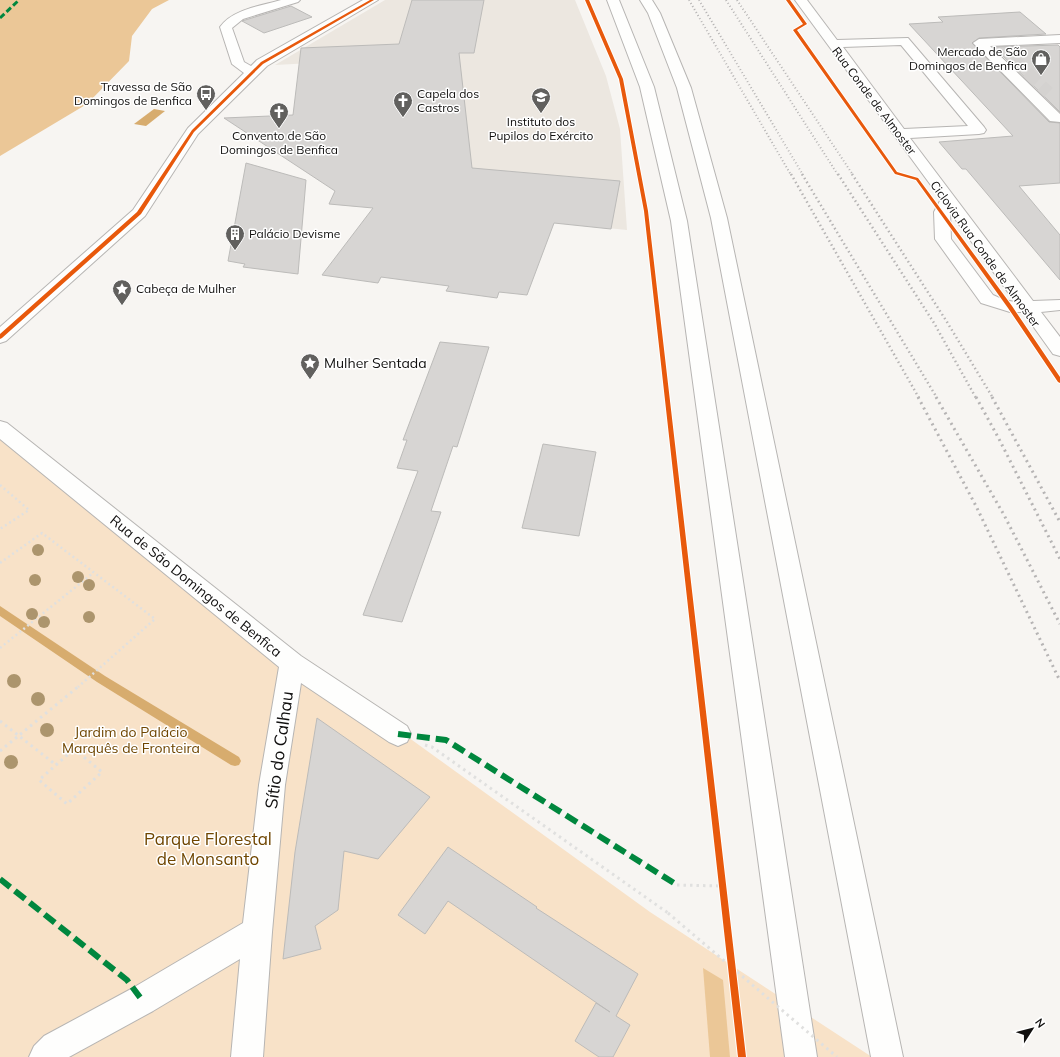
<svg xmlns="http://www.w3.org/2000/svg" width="1060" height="1057" viewBox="0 0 1060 1057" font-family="Mulish,sans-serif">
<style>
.built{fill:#ece7e0}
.green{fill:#f8e2c8}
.forest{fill:#ebc797}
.water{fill:#d7ac6e}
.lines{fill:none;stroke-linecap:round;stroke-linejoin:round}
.stream{fill:#d7ac6e;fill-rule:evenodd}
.building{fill:#d7d5d3;stroke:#bcbbb9}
.minor-tunnel{stroke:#d4d2d0;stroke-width:14;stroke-dasharray:14 6;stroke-linecap:butt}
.minor-casing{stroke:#b7b5b3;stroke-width:2}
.highway-casing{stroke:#b7b5b3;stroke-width:2}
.path-far1{stroke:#e0e0df;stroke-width:2.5;stroke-dasharray:2 3;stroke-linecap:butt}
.path{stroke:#e0e0df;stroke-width:3;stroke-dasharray:2.5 4;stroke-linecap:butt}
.minor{fill:#fefefd;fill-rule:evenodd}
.highway{fill:#fefefd;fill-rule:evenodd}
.rail-far2{stroke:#b6b4b4;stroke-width:2;stroke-dasharray:1 2.5;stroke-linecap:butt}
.rail-far1{stroke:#b6b4b4;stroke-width:2.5;stroke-dasharray:1.5 3;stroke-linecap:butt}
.rail{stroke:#b6b4b4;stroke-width:3;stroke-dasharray:2 4;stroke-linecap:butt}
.path-bridge{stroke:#e0e0df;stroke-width:3;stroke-dasharray:2.5 4;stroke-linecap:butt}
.quiet-far1{stroke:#00873e;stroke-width:3;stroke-dasharray:6 3;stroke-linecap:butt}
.quiet{stroke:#00873e;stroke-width:6;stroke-dasharray:13 6;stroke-linecap:butt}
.cycleway-casing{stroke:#fff;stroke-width:2}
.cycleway{fill:#e8590c;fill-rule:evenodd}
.tree{fill:#ac956d}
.labels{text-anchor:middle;stroke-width:3;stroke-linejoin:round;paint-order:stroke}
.far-poi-label{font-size:12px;fill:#100f0e;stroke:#fff;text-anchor:start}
.far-street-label{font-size:12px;fill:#100f0e;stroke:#fff}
.poi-label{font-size:14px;fill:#100f0e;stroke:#fff;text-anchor:start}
.street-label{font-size:14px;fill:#100f0e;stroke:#fff}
.park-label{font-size:14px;fill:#6f4600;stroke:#fff}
.near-street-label{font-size:17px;fill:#100f0e;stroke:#fff}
.near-park-label{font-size:17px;fill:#6f4600;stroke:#fff}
</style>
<rect width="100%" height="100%" fill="#f7f5f2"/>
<polygon class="built" points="385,0 575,0 606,76 620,129 627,230 360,203 357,207 340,205 366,158 312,63 275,65"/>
<polygon class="green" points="0,427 329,680 650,912 872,1057 0,1057"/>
<g class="forest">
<polygon points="0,0 169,0 152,9 132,36 129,61 87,104 0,156"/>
<polygon points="703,968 723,980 730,1057 710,1057"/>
</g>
<polygon class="water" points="154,109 165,111 146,126 134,124"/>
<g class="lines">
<polygon class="stream" points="0,606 105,676 239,757 241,761 239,765 235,766 231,765 97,682 0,616"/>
</g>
<g class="building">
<polygon points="412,0 484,0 474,53 459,53 472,168 620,181 611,229 554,223 527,295 499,292 497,298 446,291 449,286 381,277 378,283 322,275 373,208 329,204 335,191 224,118 293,115 301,48 399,44"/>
<polygon points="291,6 312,17 264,33 242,21"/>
<polygon points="1020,12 1046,34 979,38 972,43 1049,122 1060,123 1060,183 1019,186 1060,235 1060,280 966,169 962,169 939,142 1013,136 909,24 943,22 938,17"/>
<polygon points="1058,45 1060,47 1060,112 994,47"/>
<polygon points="246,163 306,180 298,274 243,267 245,264 228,261"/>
<polygon points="440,342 489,347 457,447 453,446 431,511 441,512 402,622 363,615 418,471 397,468 407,440 403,440"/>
<polygon points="543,444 596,452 579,536 522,528"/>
<polygon points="317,718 430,797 378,859 344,851 338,910 315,926 321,949 283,959 295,852"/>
<polygon points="448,847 537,907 536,908 638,974 616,1016 630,1025 613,1057 599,1057 575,1041 596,1003 610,1012 448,901 425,934 398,915"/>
</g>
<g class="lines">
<polyline class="minor-tunnel" points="1012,59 1048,93"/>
<g class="minor-casing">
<g id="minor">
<path d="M281 0H300L298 2 243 19 232 28 244 62 251 66 257 60 363 0H378L267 66 198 134 145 216 6 341 0 343V327L133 210 188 128 244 73 232 64 220 27C233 9 261 6 281 0Z"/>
<path d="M795 0H807L837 40 908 38 984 127 986 130 984 133 979 134 910 138 1033 301 1060 300V310L1041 312 1060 337V356L1053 354 1023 312H1010L981 303 935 239 934 212 941 199ZM901 45 968 126 904 129 843 47ZM950 212 1015 302 1004 300 993 295 951 239Z"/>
<polygon points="1060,35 1060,43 990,46 1060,114 1060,122 1050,121 973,43 979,39"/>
<polygon points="0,421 7,423 301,656 407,726 411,734 407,742 398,746 389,742 301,683 285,785 272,932 263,1057 231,1057 240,959 153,1011 69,1057 29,1057 34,1046 44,1036 131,989 243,923 259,785 279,667 0,439"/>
</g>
</g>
<g class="highway-casing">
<g id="highway">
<polygon points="607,0 619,0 654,87 687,221 817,1057 785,1057 671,221 640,87"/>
<polygon points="640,0 652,0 660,13 691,88 727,218 903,1057 871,1057 711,218 677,88 648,13"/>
</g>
</g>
<g class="path-far1">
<polyline points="0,485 29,510 0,529"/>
<polyline points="0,563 42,533 155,619 78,687"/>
<polyline points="0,648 93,573"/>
</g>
<g class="path">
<polyline points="0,721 56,765"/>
<polyline points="425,745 432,747 668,913"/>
<polygon points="74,749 102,772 67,804 39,780"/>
<polyline points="0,751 79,686"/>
<polyline points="677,885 722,886"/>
</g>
<use href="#minor" class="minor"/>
<use href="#highway" class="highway"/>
<g class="rail-far2">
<polyline points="689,0 791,175"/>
<polyline points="699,0 803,175"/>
<polyline points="726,0 838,175"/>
<polyline points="737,0 853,175"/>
</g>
<g class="rail-far1">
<polyline points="791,174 919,398"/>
<polyline points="802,174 937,398"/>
<polyline points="838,174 934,323 976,398"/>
<polyline points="852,174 947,322 993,398"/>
</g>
<g class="rail">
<polyline points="918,397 976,506 1060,681"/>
<polyline points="936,397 1004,515 1060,624"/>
<polyline points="976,397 999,439 1060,559"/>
<polyline points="992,397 1060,522"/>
</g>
<polyline class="path-bridge" points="668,913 837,1057"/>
<polyline class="quiet-far1" points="0,18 19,0"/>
<g class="quiet">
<polyline points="398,734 446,740 677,885"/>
<polyline points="0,879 127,980 142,1000"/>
</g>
<g class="cycleway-casing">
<g id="cycleway">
<polygon points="370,0 374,0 263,64 194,132 141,214 2,338 0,339 0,334 137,212 192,130 261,62"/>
<polygon points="585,0 589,0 623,79 648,211 746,1057 738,1057 644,211 619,79"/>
<polygon points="786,0 790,0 807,24 797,30 897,172 918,178 1012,306 1060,377 1060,383 1058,382 1008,308 916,180 895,174 793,30 803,24"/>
</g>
</g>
<use href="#cycleway" class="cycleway"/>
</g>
<g class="tree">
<circle cx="38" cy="550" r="6"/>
<circle cx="78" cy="577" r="6"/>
<circle cx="35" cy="580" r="6"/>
<circle cx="89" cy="585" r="6"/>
<circle cx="32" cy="614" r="6"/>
<circle cx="89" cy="617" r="6"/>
<circle cx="44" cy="622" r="6"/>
<circle cx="14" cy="681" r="7"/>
<circle cx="38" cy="699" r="7"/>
<circle cx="47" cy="730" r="7"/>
<circle cx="11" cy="762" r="7"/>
</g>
<defs>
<g id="shop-pin" transform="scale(1)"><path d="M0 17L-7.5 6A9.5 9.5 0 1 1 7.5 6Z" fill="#61605e" stroke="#fff"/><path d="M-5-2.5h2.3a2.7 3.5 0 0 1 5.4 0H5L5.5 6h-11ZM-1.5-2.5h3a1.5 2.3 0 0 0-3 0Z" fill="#fff"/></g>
<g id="bus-pin" transform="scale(1)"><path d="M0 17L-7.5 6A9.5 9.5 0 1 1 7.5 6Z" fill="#61605e" stroke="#fff"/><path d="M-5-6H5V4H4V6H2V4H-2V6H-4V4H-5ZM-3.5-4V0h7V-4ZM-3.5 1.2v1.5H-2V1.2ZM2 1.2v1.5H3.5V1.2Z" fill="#fff"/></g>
<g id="school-pin" transform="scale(1)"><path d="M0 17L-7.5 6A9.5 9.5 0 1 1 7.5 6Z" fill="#61605e" stroke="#fff"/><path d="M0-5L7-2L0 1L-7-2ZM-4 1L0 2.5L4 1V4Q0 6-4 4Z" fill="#fff"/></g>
<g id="church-pin" transform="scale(1)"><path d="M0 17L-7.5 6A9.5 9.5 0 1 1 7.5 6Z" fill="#61605e" stroke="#fff"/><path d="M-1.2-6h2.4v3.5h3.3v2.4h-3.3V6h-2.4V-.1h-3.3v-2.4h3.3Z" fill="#fff"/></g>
<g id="building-pin" transform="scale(1)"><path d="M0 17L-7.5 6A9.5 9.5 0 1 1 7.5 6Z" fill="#61605e" stroke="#fff"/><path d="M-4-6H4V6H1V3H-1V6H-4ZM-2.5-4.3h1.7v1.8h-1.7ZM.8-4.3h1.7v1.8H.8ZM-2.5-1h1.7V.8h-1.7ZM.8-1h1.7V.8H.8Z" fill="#fff"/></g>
<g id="sight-pin" transform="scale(1)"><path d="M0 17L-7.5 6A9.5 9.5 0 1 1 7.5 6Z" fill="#61605e" stroke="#fff"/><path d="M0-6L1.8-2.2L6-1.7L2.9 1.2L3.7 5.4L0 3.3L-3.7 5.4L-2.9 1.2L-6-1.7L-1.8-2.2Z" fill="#fff"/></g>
</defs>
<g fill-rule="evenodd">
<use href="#shop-pin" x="1041" y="59"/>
<use href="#bus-pin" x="206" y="94"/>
<use href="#school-pin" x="541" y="97"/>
<use href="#church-pin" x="403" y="101"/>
<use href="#church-pin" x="279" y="112"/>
<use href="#building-pin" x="235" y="234"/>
<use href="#sight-pin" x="122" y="289"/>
<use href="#sight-pin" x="310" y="363"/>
</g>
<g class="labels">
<g class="far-poi-label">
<text x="1027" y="56" text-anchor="end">Mercado de São<tspan x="1027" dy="14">Domingos de Benfica</tspan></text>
<text x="192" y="91" text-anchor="end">Travessa de São<tspan x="192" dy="14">Domingos de Benfica</tspan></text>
<text x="417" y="98">Capela dos<tspan x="417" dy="14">Castros</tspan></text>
<text x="541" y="126" text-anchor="middle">Instituto dos<tspan x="541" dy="14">Pupilos do Exército</tspan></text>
<text x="279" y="140" text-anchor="middle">Convento de São<tspan x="279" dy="14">Domingos de Benfica</tspan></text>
<text x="249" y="238">Palácio Devisme</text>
<text x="136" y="293">Cabeça de Mulher</text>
</g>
<g class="far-street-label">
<text transform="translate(874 101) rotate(53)" y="4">Rua Conde de Almoster</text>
<text transform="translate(985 254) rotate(54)" y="4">Ciclovia Rua Conde de Almoster</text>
</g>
<g class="poi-label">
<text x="324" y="368">Mulher Sentada</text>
</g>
<g class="street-label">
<text transform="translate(196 586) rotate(39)" y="5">Rua de São Domingos de Benfica</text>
</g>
<g class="park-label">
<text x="131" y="737">Jardim do Palácio<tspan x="131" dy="16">Marquês de Fronteira</tspan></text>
</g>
<g class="near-street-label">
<text transform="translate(279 750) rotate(-82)" y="6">Sítio do Calhau</text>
</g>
<g class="near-park-label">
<text x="208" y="845">Parque Florestal<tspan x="208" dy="20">de Monsanto</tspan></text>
</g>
</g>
<g transform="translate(1032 1029) rotate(54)" stroke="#ffffff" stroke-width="3" paint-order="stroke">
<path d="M0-3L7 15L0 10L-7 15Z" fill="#100f0e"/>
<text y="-6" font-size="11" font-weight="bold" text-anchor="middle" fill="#100f0e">N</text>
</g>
</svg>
